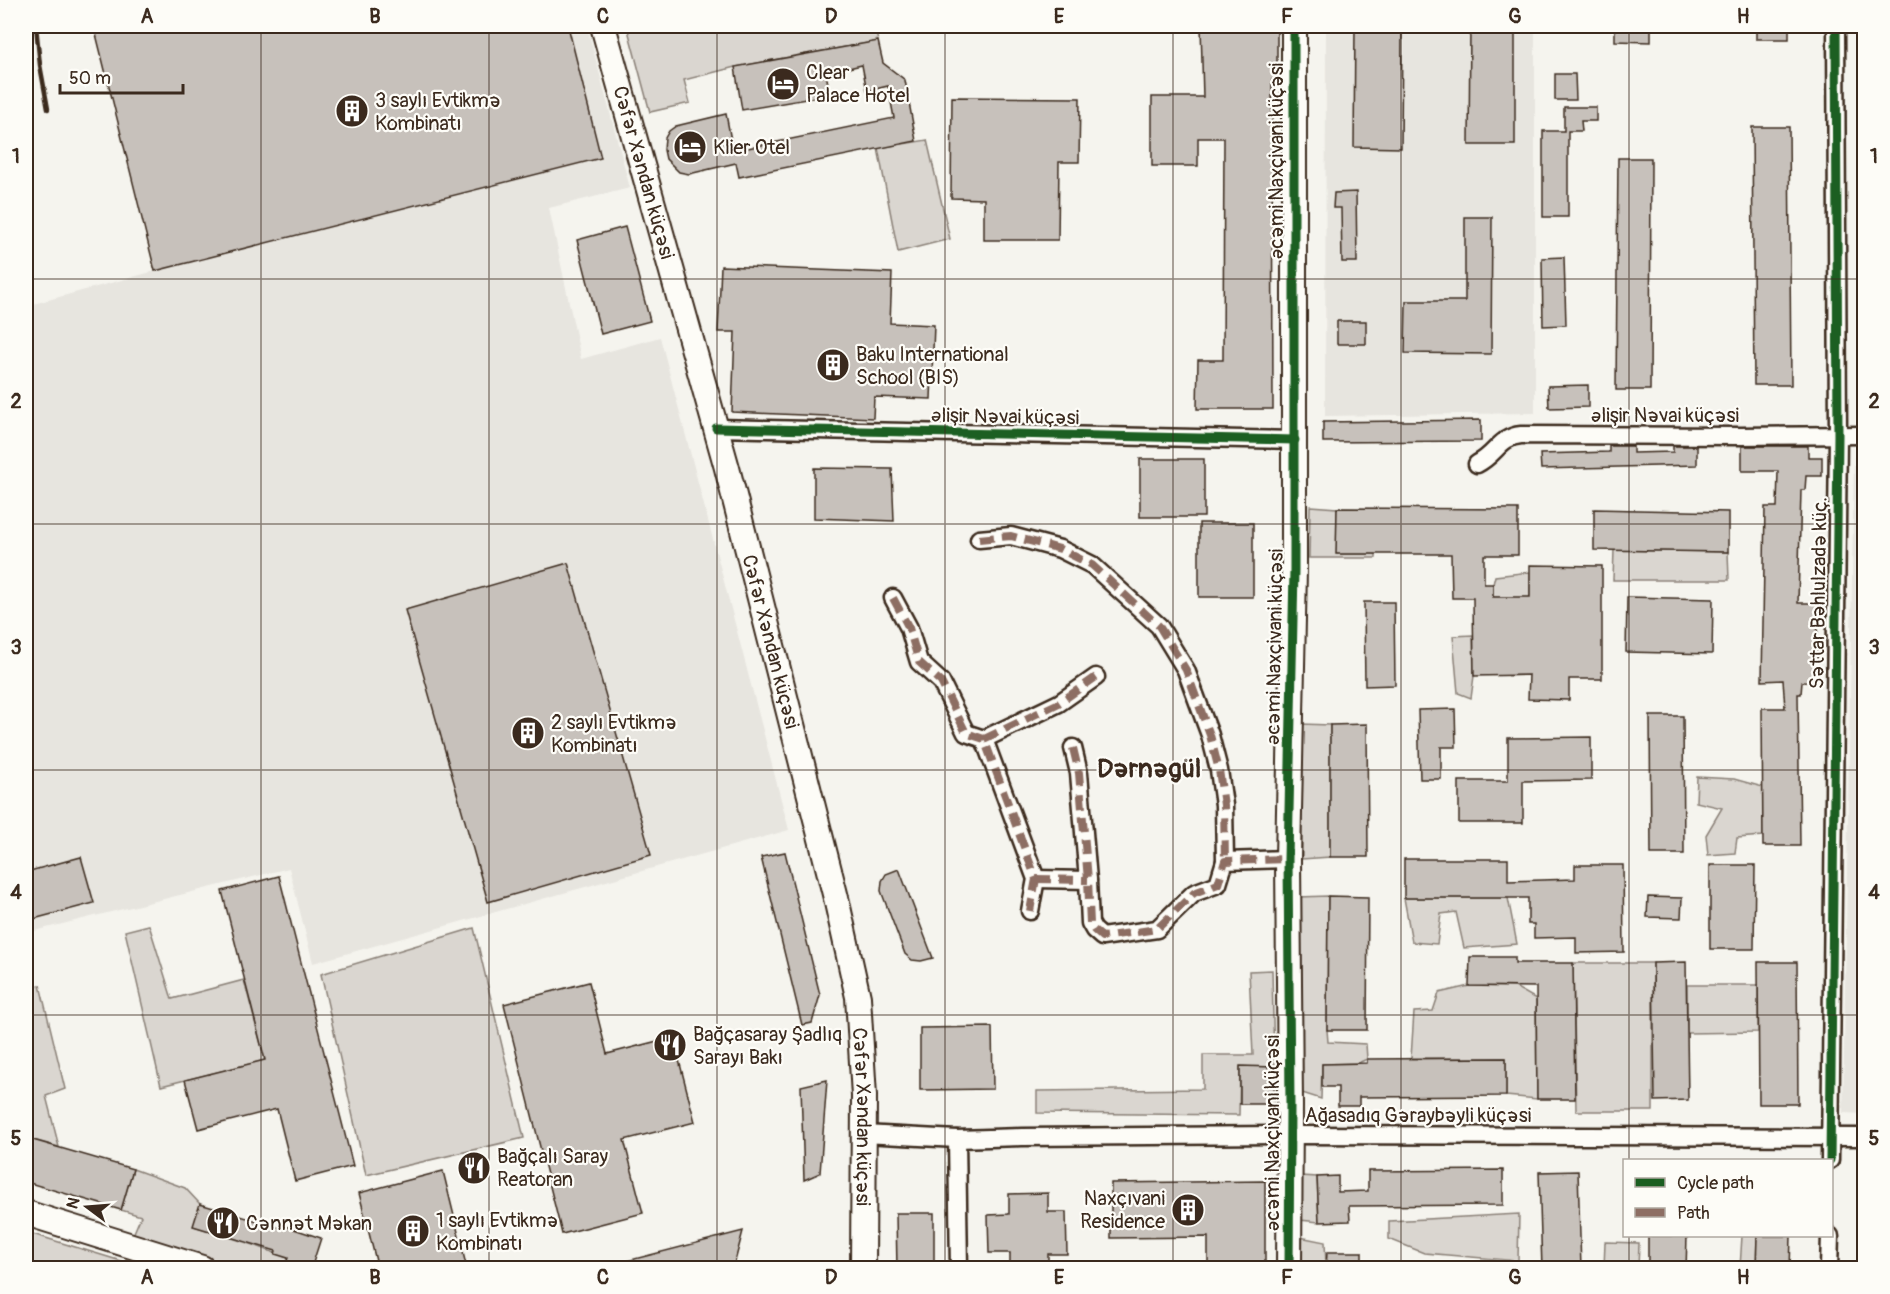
<svg xmlns="http://www.w3.org/2000/svg" width="1890" height="1294" viewBox="0 0 1890 1294" font-family="Pangolin,sans-serif">
<style>
.built{fill:#e7e5df}
.green{fill:#dad6d0;stroke:#8a8077;stroke-width:1.5}
.building{fill:#c7c1bb;stroke:#3b2a1e;stroke-width:1.5}
.lines{fill:none;stroke-linecap:round;stroke-linejoin:round}
.street-casing{stroke:#3b2a1e;stroke-width:21}
.secondary-casing{stroke:#3b2a1e;stroke-width:28}
.street{stroke:#fdfcf7;stroke-width:16}
.secondary{stroke:#fdfcf7;stroke-width:24}
.rail{stroke:#3b2a1e;stroke-width:4.5}
.quiet{stroke:#8d6e63;stroke-width:8;stroke-dasharray:15 8;stroke-linecap:butt}
.cycleway-casing{stroke:#fdfcf7;stroke-width:13}
.cycleway{stroke:#1b5e20;stroke-width:9}
.grid{fill:none;stroke:#3b2a1e;stroke-width:1.5;stroke-opacity:0.55}
.labels{text-anchor:middle;stroke-width:4.5;stroke-linejoin:round;paint-order:stroke}
.poi-label{font-size:20px;fill:#3b2a1e;stroke:#fdfcf7;text-anchor:start}
.street-label{font-size:20px;fill:#3b2a1e;stroke:#fdfcf7}
.district-label{font-size:26px;font-weight:bold;fill:#3b2a1e;stroke:#fdfcf7}
.neatline{fill:none;stroke:#3b2a1e;stroke-width:2}
.grid-label{font-size:20px;text-anchor:middle;font-weight:bold;fill:#3b2a1e}
</style>
<rect width="100%" height="100%" fill="#f5f4ee"/>
<filter id="ink" filterUnits="userSpaceOnUse"><feTurbulence type="fractalNoise" baseFrequency=".0167" numOctaves="2"/><feDisplacementMap in="SourceGraphic" scale="12" xChannelSelector="R" yChannelSelector="G"/><feConvolveMatrix kernelMatrix="1 2 1 2 8 2 1 2 1" color-interpolation-filters="sRGB"/></filter>
<g filter="url(#ink)">
<g class="built">
<polygon points="94,26 587,26 630,188 549,208 581,359 660,337 789,830 313,963 289,868 26,933 26,306 155,271"/>
<polygon points="1326,26 1535,26 1535,413 1325,416"/>
<polygon points="1854,457 1864,458 1864,1114 1843,1113"/>
</g>
<g class="green">
<polygon points="627,26 874,26 878,41 735,67 684,80 690,103 650,112"/>
<polygon points="927,140 950,239 898,252 878,148"/>
<polygon points="1310,506 1337,508 1337,554 1376,554 1376,558 1309,558"/>
<polygon points="1614,550 1728,552 1729,580 1613,580"/>
<polygon points="1530,572 1529,675 1509,676 1508,598 1493,597 1493,584 1495,576"/>
<polygon points="1473,635 1474,676 1471,698 1458,693 1453,636"/>
<polygon points="1301,724 1330,725 1330,857 1302,859"/>
<polygon points="1697,777 1734,779 1763,787 1763,836 1737,838 1735,853 1708,855 1706,835 1722,808 1696,802"/>
<polygon points="1328,896 1327,1030 1328,1042 1366,1044 1367,1059 1358,1063 1322,1064 1321,1099 1299,1092 1299,897"/>
<polygon points="1404,898 1508,898 1517,944 1464,948 1456,912 1441,914 1437,944 1412,942"/>
<polygon points="149,925 172,999 244,980 265,1060 161,1086 125,931"/>
<polygon points="474,928 524,1138 366,1175 321,974"/>
<polygon points="1573,963 1653,963 1653,1111 1576,1111"/>
<polygon points="1272,970 1274,1067 1240,1067 1239,1115 1037,1113 1037,1091 1203,1089 1203,1055 1253,1055 1249,971"/>
<polygon points="40,985 65,1089 46,1096 59,1147 26,1138 26,989"/>
<polygon points="1687,985 1758,985 1758,1032 1687,1033"/>
<polygon points="1469,986 1515,987 1536,999 1537,1099 1506,1096 1506,1058 1411,1058 1414,1012 1433,1011 1439,993"/>
<polygon points="133,1169 185,1188 200,1204 194,1226 254,1245 288,1258 284,1268 240,1268 133,1235 141,1216 121,1210"/>
<polygon points="1300,1176 1317,1177 1319,1222 1300,1220"/>
<polygon points="1519,1214 1518,1261 1424,1253 1389,1239 1389,1221"/>
<polygon points="26,1232 144,1268 26,1268"/>
<polygon points="1742,1236 1757,1236 1756,1268 1740,1268"/>
<polygon points="1300,1237 1325,1242 1326,1268 1300,1268"/>
<polygon points="1605,1242 1639,1243 1638,1268 1604,1268"/>
</g>
<g class="building">
<polygon points="94,26 568,26 601,158 155,271"/>
<polygon points="1201,26 1277,26 1277,80 1272,80 1273,409 1197,409 1198,360 1223,360 1224,138 1198,138 1198,166 1152,166 1152,97 1203,97"/>
<polygon points="1355,26 1402,26 1401,148 1354,147"/>
<polygon points="1470,26 1515,26 1515,145 1469,145"/>
<polygon points="1615,26 1651,26 1651,42 1615,41"/>
<rect x="1756" y="26" width="33" height="13"/>
<polygon points="878,41 883,63 905,80 916,141 739,177 736,163 689,174 679,172 666,159 664,150 665,138 669,131 676,126 726,114 733,151 894,118 888,86 867,91 862,65 826,73 830,95 742,110 735,67"/>
<polygon points="1555,74 1575,74 1576,100 1555,100"/>
<polygon points="952,97 1080,98 1079,162 1059,162 1058,240 984,240 984,199 951,198"/>
<polygon points="1564,107 1596,107 1596,121 1581,121 1582,131 1568,131 1568,217 1543,217 1543,131 1564,131"/>
<polygon points="1752,127 1789,127 1791,385 1754,385"/>
<polygon points="1618,158 1651,158 1650,390 1616,390"/>
<polygon points="1356,192 1357,262 1342,262 1341,208 1333,208 1334,193"/>
<polygon points="1465,217 1492,217 1491,354 1405,353 1406,301 1465,301"/>
<polygon points="625,227 650,321 601,334 577,240"/>
<polygon points="1564,257 1566,325 1543,326 1542,258"/>
<polygon points="721,266 892,273 890,323 934,325 931,399 874,397 873,418 732,412 735,332 718,332"/>
<rect x="1337" y="321" width="29" height="23"/>
<polygon points="1588,385 1588,407 1549,408 1548,386"/>
<polygon points="1481,420 1481,441 1323,442 1323,422"/>
<polygon points="1609,446 1633,446 1633,453 1673,452 1673,446 1697,446 1697,465 1541,469 1540,454 1609,452"/>
<polygon points="1742,446 1808,446 1808,457 1822,457 1822,476 1806,476 1805,490 1801,490 1798,603 1818,603 1817,683 1802,682 1801,694 1798,694 1800,846 1763,846 1762,708 1785,708 1783,680 1762,681 1765,507 1777,507 1778,471 1742,471"/>
<rect x="1140" y="459" width="64" height="58"/>
<polygon points="814,468 892,469 894,521 814,518"/>
<polygon points="1337,508 1518,509 1518,555 1484,555 1484,584 1493,584 1493,597 1530,597 1530,565 1602,566 1602,679 1569,679 1569,700 1528,699 1529,675 1474,676 1473,598 1452,598 1451,554 1336,554"/>
<polygon points="1594,509 1728,512 1728,552 1594,550"/>
<rect x="1199" y="523" width="54" height="74"/>
<polygon points="568,563 651,855 488,902 405,610"/>
<polygon points="1627,597 1713,599 1712,654 1626,652"/>
<polygon points="1364,602 1394,602 1395,685 1365,686"/>
<polygon points="1455,709 1456,747 1441,747 1441,779 1420,779 1418,710"/>
<polygon points="1650,716 1683,716 1684,854 1651,854"/>
<polygon points="1367,724 1368,857 1330,857 1330,725"/>
<polygon points="1591,737 1591,780 1523,781 1523,823 1459,823 1459,781 1508,781 1508,738"/>
<polygon points="785,852 820,995 812,1023 802,1025 761,857"/>
<polygon points="81,857 94,903 26,921 26,872"/>
<polygon points="1404,859 1508,859 1508,881 1575,879 1575,865 1623,865 1624,952 1576,953 1576,937 1534,938 1534,924 1528,924 1528,898 1404,898"/>
<polygon points="1710,865 1755,865 1754,949 1710,949"/>
<polygon points="899,869 933,958 921,961 912,960 905,954 881,891 882,881 886,874"/>
<polygon points="279,876 353,1166 295,1181 277,1109 198,1129 185,1080 265,1060 222,891"/>
<polygon points="1328,896 1368,897 1367,1030 1327,1030"/>
<polygon points="1648,897 1682,898 1681,918 1647,917"/>
<polygon points="1470,957 1515,957 1515,963 1573,963 1575,1099 1537,1099 1536,987 1469,986"/>
<polygon points="1686,962 1688,1100 1655,1101 1653,963"/>
<polygon points="1758,962 1797,962 1798,1104 1759,1104"/>
<polygon points="589,982 607,1054 673,1037 695,1122 624,1140 643,1213 562,1234 504,1004"/>
<polygon points="992,1027 993,1089 920,1090 920,1028"/>
<polygon points="1506,1058 1506,1096 1359,1097 1359,1106 1338,1106 1338,1087 1322,1087 1322,1064 1367,1063 1367,1059"/>
<polygon points="1240,1066 1274,1067 1274,1104 1240,1104"/>
<polygon points="827,1080 820,1173 804,1180 801,1086"/>
<polygon points="26,1138 133,1169 121,1210 26,1182"/>
<polygon points="1503,1170 1503,1205 1349,1206 1350,1221 1319,1222 1317,1177 1338,1176 1338,1192 1368,1191 1368,1171"/>
<polygon points="443,1171 467,1269 378,1269 359,1193"/>
<polygon points="1578,1171 1581,1269 1542,1269 1539,1172"/>
<polygon points="1265,1181 1265,1269 1208,1269 1208,1237 1111,1238 1111,1183"/>
<polygon points="1048,1193 1048,1212 1066,1212 1067,1254 1048,1254 1048,1269 1010,1269 1010,1253 989,1253 988,1215 1009,1214 1009,1194"/>
<polygon points="200,1204 284,1229 285,1226 321,1238 311,1269 284,1269 288,1258 275,1254 276,1251 193,1226"/>
<polygon points="896,1213 934,1213 934,1269 897,1269"/>
<polygon points="743,1231 733,1269 615,1269 615,1264"/>
<polygon points="1648,1236 1687,1236 1686,1269 1648,1269"/>
<polygon points="1757,1236 1791,1236 1790,1269 1756,1269"/>
<polygon points="1327,1252 1362,1252 1362,1269 1326,1269"/>
</g>
<g class="lines">
<g class="street-casing">
<g id="street">
<polyline points="716,428 1295,440"/>
<path d="M1477 464C1497 454 1499 437 1521 435L1740 436 1864 435"/>
<polyline points="979,539 1011,536 1060,549 1092,565 1159,626 1186,670 1210,735 1219,770 1224,805 1225,861"/>
<polyline points="893,598 909,628 919,662 941,682 966,733 984,739 1036,879 1030,911"/>
<polyline points="984,739 1059,703 1096,677"/>
<polyline points="1073,748 1079,773 1088,880 1090,923 1094,930 1102,937 1157,929 1194,893 1218,884 1225,861 1288,859"/>
<polyline points="1036,879 1088,880"/>
<polyline points="864,1134 957,1139 1022,1137 1290,1135 1864,1137"/>
<polyline points="957,1139 959,1268"/>
<polyline points="1830,1160 1838,435 1836,26"/>
<polyline points="1829,1268 1830,1236"/>
</g>
</g>
<g class="secondary-casing">
<g id="secondary">
<path id="s1" d="M603 26 727 468 836 898 858 997 864 1096 863 1268"/>
<polyline points="26,1213 202,1268"/>
<polyline points="1289,1268 1290,1105 1288,859 1294,570 1294,26"/>
</g>
</g>
<use href="#street" class="street"/>
<use href="#secondary" class="secondary"/>
<polyline class="rail" points="36,26 40,65 48,109"/>
<g class="quiet">
<polyline points="979,539 1011,536 1060,549 1092,565 1159,626 1186,670 1210,735 1219,770 1224,805 1225,861"/>
<polyline points="893,598 909,628 919,662 941,682 966,733 984,739 1036,879 1030,911"/>
<polyline points="984,739 1059,703 1096,677"/>
<polyline points="1073,748 1079,773 1088,880 1090,923 1094,930 1102,937 1157,929 1194,893 1218,884 1225,861 1288,859"/>
<polyline points="1036,879 1088,880"/>
</g>
<g class="cycleway-casing">
<g id="cycleway">
<polyline points="716,428 1295,440"/>
<polyline points="1830,1160 1838,435 1836,26"/>
<polyline points="1289,1268 1290,1105 1288,859 1294,570 1294,26"/>
</g>
</g>
<use href="#cycleway" class="cycleway"/>
</g>
</g>
<path class="grid" d="M261 26V1268M489 26V1268M717 26V1268M945 26V1268M1173 26V1268M1401 26V1268M1629 26V1160M26 279H1864M26 524H1864M26 770H1864M26 1015H1864M1629 1236V1268"/>
<defs>
<g id="hotel-disc" transform="scale(1.725)"><circle r="9.5" fill="#3b2a1e" stroke="#fdfcf7"/><path d="M-6-4.5h1.5V1H6V5H4.5V3h-9V5H-6ZM-4 0a1.8 1.8 0 1 1 3.6 0ZM.5 0V-2.5h3Q6-2.5 6 0Z" fill="#fff"/></g>
<g id="building-disc" transform="scale(1.725)"><circle r="9.5" fill="#3b2a1e" stroke="#fdfcf7"/><path d="M-4-6H4V6H1V3H-1V6H-4ZM-2.5-4.3h1.7v1.8h-1.7ZM.8-4.3h1.7v1.8H.8ZM-2.5-1h1.7V.8h-1.7ZM.8-1h1.7V.8H.8Z" fill="#fff"/></g>
<g id="restaurant-disc" transform="scale(1.725)"><circle r="9.5" fill="#3b2a1e" stroke="#fdfcf7"/><path d="M-5-6h1v4h1v-4h1v4h1v-4h1v5L-1.5 .5V6h-2V.5L-5-1ZM5-6V6H3V1.5H1.5Q1.5-4 5-6Z" fill="#fff"/></g>
</defs>
<g fill-rule="evenodd">
<use href="#hotel-disc" x="783" y="84"/>
<use href="#building-disc" x="352" y="111"/>
<use href="#hotel-disc" x="690" y="147"/>
<use href="#building-disc" x="833" y="365"/>
<use href="#building-disc" x="528" y="733"/>
<use href="#restaurant-disc" x="670" y="1045"/>
<use href="#restaurant-disc" x="474" y="1168"/>
<use href="#building-disc" x="1188" y="1210"/>
<use href="#restaurant-disc" x="223" y="1223"/>
<use href="#building-disc" x="413" y="1231"/>
</g>
<g class="labels">
<g class="poi-label">
<text x="806" y="79">Clear<tspan x="806" dy="23">Palace Hotel</tspan></text>
<text x="375" y="107">3 saylı Evtikmə<tspan x="375" dy="23">Kombinatı</tspan></text>
<text x="713" y="154">Klier Otel</text>
<text x="856" y="361">Baku International<tspan x="856" dy="23">School (BIS)</tspan></text>
<text x="551" y="729">2 saylı Evtikmə<tspan x="551" dy="23">Kombinatı</tspan></text>
<text x="693" y="1041">Bağçasaray Şadlıq<tspan x="693" dy="23">Sarayı Bakı</tspan></text>
<text x="497" y="1163">Bağçalı Saray<tspan x="497" dy="23">Reatoran</tspan></text>
<text x="1165" y="1205" text-anchor="end">Naxçıvani<tspan x="1165" dy="23">Residence</tspan></text>
<text x="436" y="1227">1 saylı Evtikmə<tspan x="436" dy="23">Kombinatı</tspan></text>
<text x="246" y="1230">Cənnət Məkan</text>
</g>
<g class="street-label">
<text transform="translate(1276 161) rotate(-90)" y="7">Əcəmi Naxçivani küçəsi</text>
<text dy="7" stroke="none"><textPath href="#s1" startOffset="152">Cəfər Xəndan küçəsi</textPath></text>
<text x="1665" y="422">Əlişir Nəvai küçəsi</text>
<text transform="translate(1005 416) rotate(1)" y="7">Əlişir Nəvai küçəsi</text>
<text transform="translate(1818 593) rotate(-89)" y="7">Səttar Bəhlulzadə küç.</text>
<text dy="7" stroke="none"><textPath href="#s1" startOffset="638">Cəfər Xəndan küçəsi</textPath></text>
<text transform="translate(1274 647) rotate(-89)" y="7">Əcəmi Naxçivani küçəsi</text>
<text x="1418" y="1122">Ağasadıq Gəraybəyli küçəsi</text>
<text dy="7" stroke="none"><textPath href="#s1" startOffset="1124">Cəfər Xəndan küçəsi</textPath></text>
<text transform="translate(1272 1133) rotate(-90)" y="7">Əcəmi Naxçivani küçəsi</text>
</g>
<g class="district-label">
<text x="1149" y="777">Dərnəgül</text>
</g>
</g>
<rect width="1890" height="1294" fill="none" stroke="#fdfcf7" stroke-width="66"/>
<rect x="1623" y="1159" width="210" height="78" fill="#fdfcf7" stroke="#afa8a0" stroke-width="1.5"/>
<rect x="1635" y="1178" width="30" height="9" fill="#1b5e20" stroke="#afa8a0" stroke-width="1.5"/>
<text x="1677" y="1189" font-size="18" fill="#3b2a1e">Cycle path</text>
<rect x="1635" y="1208" width="30" height="9" fill="#8d6e63" stroke="#afa8a0" stroke-width="1.5"/>
<text x="1677" y="1219" font-size="18" fill="#3b2a1e">Path</text>
<g transform="translate(87 1207) rotate(286)" stroke="#fdfcf7" stroke-width="4.5" paint-order="stroke">
<path d="M0-4.5L10 22L0 15L-10 22Z" fill="#3b2a1e"/>
<text y="-9" font-size="16" font-weight="bold" text-anchor="middle" fill="#3b2a1e">N</text>
</g>
<path d="M60 84v9h123v-9" fill="none" stroke="#3b2a1e" stroke-width="3"/>
<text x="69" y="84" font-size="18" fill="#3b2a1e" stroke="#fdfcf7" stroke-width="4.5" paint-order="stroke">50 m</text>
<rect x="33" y="33" width="1824" height="1228" class="neatline"/>
<g class="grid-label">
<text x="147" y="23">A</text>
<text x="375" y="23">B</text>
<text x="603" y="23">C</text>
<text x="831" y="23">D</text>
<text x="1059" y="23">E</text>
<text x="1287" y="23">F</text>
<text x="1515" y="23">G</text>
<text x="1743" y="23">H</text>
<text x="16" y="163">1</text>
<text x="1874" y="163">1</text>
<text x="16" y="408">2</text>
<text x="1874" y="408">2</text>
<text x="16" y="654">3</text>
<text x="1874" y="654">3</text>
<text x="16" y="899">4</text>
<text x="1874" y="899">4</text>
<text x="16" y="1145">5</text>
<text x="1874" y="1145">5</text>
<text x="147" y="1284">A</text>
<text x="375" y="1284">B</text>
<text x="603" y="1284">C</text>
<text x="831" y="1284">D</text>
<text x="1059" y="1284">E</text>
<text x="1287" y="1284">F</text>
<text x="1515" y="1284">G</text>
<text x="1743" y="1284">H</text>
</g>
</svg>
